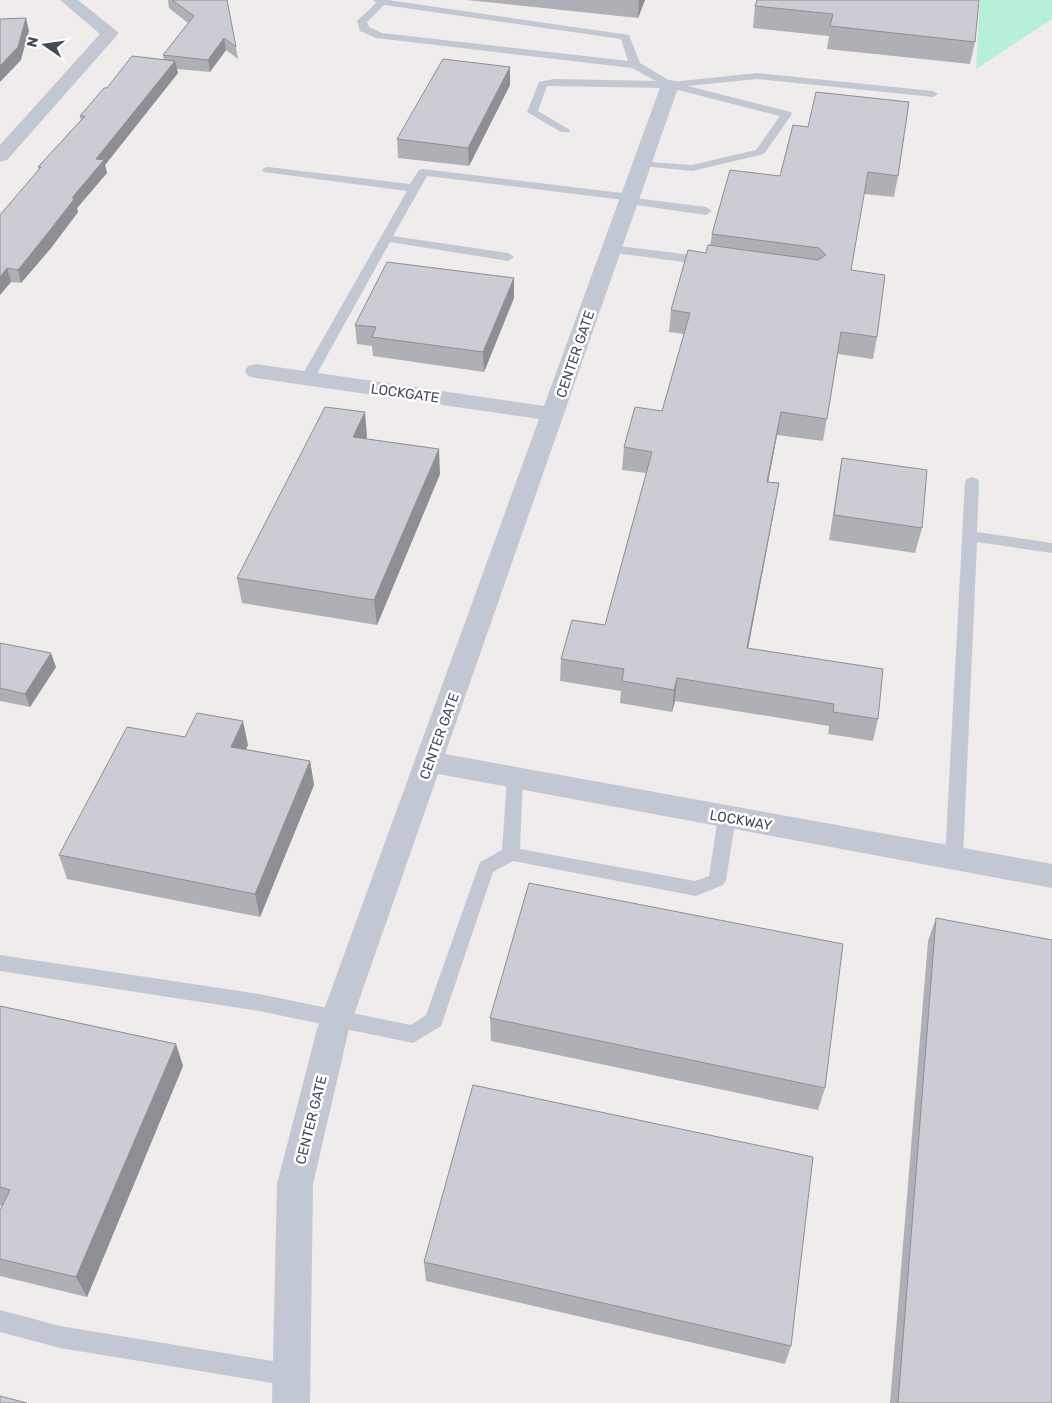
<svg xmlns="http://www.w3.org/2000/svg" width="1052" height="1403" viewBox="0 0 1052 1403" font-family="Rubik,sans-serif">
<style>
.green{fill:#b7f0d7}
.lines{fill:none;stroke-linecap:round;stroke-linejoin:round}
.lane{fill:#c1c8d4;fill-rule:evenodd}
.street{fill:#c1c8d4;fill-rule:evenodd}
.wall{fill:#afafb6}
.shaded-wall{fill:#8e8f94}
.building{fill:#cbccd4;stroke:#8e8f94}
.labels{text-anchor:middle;stroke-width:5;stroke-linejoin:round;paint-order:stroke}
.street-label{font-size:14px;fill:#444b5a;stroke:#fff}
</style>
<rect width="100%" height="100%" fill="#efeceb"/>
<polygon class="green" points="980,0 1052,0 1052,19 976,69"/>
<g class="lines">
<g class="lane">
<path d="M373 0H388L629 35 640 63 672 82 757 73 933 91 938 94 933 97 757 79 688 86 791 112 792 114 764 154 692 171 643 166 639 165 637 163 639 161 692 165 756 150 780 116 670 88 547 86 538 111 570 130 569 132H561L527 112 539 82 554 79 656 81 632 68 376 38 360 31 357 21 376 3ZM384 5 621 39 628 61 382 33 369 27 367 22Z"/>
<polygon points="268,167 410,184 419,170 423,169 630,194 634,195 635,198 706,207 712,211 706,215 629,204 625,203 624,200 427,176 393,236 508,253 514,257 508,261 390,242 314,379 307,383 300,379 407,191 264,172 262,170 264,168"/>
<polygon points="612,245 706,257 712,261 706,265 608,252 606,249"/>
<polygon points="972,477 977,479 979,482 977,532 1052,543 1052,553 977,542 963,858 960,863 954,865 948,863 945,858 965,482 967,479"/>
<polygon points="515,771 521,773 523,778 520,849 695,881 709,876 718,817 721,812 727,810 733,812 736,817 726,880 723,885 696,896 513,861 493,872 441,1026 413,1043 259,1011 0,971 0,955 259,994 411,1025 426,1015 480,862 502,850 507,778 509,773"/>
<polygon points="0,1310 60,1326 291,1364 299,1367 302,1375 299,1383 291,1386 60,1348 0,1332"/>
</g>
<g class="street">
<polygon points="60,0 78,0 119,33 7,160 0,162 0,145 100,34"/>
<polygon points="670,80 676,81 679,85 445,754 1052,864 1052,888 438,774 349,1029 313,1184 310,1403 272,1403 277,1184 317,1029 539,419 256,378 248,376 245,371 248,366 256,364 544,406 661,85 664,81"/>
</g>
</g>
<g class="wall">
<polygon points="168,0 227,0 238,59 226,50 210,72 177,69 178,73 105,165 107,173 77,208 78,212 51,248 21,283 11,282 0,295 0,215 39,170 38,167 81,120 80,116 107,88 164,60 163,55 188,23 169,8"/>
<polygon points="467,0 645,0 638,18"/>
<polygon points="757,0 975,42 970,64 827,49 829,36 753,28 755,6"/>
<polygon points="510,67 510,85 469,166 398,158 397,139"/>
<polygon points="793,125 898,176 894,197 864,194 851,270 877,337 873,359 838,354 823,441 777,435 768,482 775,506 748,648 878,719 873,741 828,734 829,726 675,701 672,712 620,703 621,691 560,681 561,659 605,625 646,473 622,470 624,447 662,411 684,334 669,332 671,310 710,246 712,234 780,176"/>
<polygon points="514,278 514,298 484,372 373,356 372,346 357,344 355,325"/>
<polygon points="367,437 366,439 440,474 377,625 242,603 237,578"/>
<polygon points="842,458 922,528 915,553 829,540 838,483"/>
<polygon points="0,643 56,667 30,707 0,701"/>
<polygon points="185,737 248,745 246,749 310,761 314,785 260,917 67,879 59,855"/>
<polygon points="936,918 1052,1403 890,1403 928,941"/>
<polygon points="0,1006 176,1044 183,1066 87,1297 0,1276 0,1210 2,1206 0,1205"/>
<polygon points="490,1018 825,1088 818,1110 491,1041"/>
<polygon points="424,1262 791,1346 785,1364 426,1281"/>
</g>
<g class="shaded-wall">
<polygon points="639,0 645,0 638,18"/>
<polygon points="26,18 29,31 21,60 0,82 0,66"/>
<polygon points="224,38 226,50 210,72 208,60"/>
<polygon points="175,61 178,73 105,165 107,173 77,208 78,212 51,248 21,283 18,270 96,159"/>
<polygon points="510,67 510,85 469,166 468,148"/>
<polygon points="7,268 11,282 0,295 0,277"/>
<polygon points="514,278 514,298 484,372 483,352"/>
<polygon points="365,412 367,437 355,461 353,437"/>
<polygon points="781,412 777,435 764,504 767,482"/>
<polygon points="439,449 440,474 377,625 374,600"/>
<polygon points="779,483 775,506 744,670 747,648"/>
<polygon points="51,653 56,667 30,707 25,694"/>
<polygon points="677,678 675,701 672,712 674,690"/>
<polygon points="243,721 248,745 236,771 231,747"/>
<polygon points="310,761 314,785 260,917 255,894"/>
<polygon points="176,1044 183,1066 87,1297 76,1277"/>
</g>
<g class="building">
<polygon points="172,0 227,0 236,47 224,38 208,60 163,55 194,16"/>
<polygon points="757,0 979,0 975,42 830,26 833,14 755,6"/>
<polygon points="26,18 18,47 0,66 0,19"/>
<polygon points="132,56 175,61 96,159 104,160 72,198 75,198 47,234 18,270 7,268 0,277 0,215 41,167 38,167 85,116 80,116 104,88 107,88"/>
<polygon points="443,59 510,67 468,148 397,139"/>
<polygon points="816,92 909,102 898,176 868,172 851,270 885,275 877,337 841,332 827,419 781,412 767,482 779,483 747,648 883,669 878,719 833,712 834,704 677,678 674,690 622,681 624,669 561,659 572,620 605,625 652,452 624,447 635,407 662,411 690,313 671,310 688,250 706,253 708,245 818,260 826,255 819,248 712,234 730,170 780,176 793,125 808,127"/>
<polygon points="387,262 514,278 483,352 372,337 376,327 355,325"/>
<polygon points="325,407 365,412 353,437 439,449 374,600 237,578"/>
<polygon points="842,458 927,470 922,528 834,515"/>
<polygon points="0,643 51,653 25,694 0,688"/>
<polygon points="197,713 243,721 231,747 310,761 255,894 59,855 127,727 185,737"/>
<polygon points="529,883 843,944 825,1088 490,1018"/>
<polygon points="936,918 1052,940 1052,1403 898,1403"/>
<polygon points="0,1006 176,1044 76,1277 0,1259 0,1210 10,1190 0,1187"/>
<polygon points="473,1085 813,1157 791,1346 424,1262"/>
<polygon points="0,1396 27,1403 0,1403"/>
</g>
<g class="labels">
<g class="street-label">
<text transform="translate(575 354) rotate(-71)" y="5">CENTER GATE</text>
<text transform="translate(405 393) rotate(8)" y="5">LOCKGATE</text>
<text transform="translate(439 736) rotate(-70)" y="5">CENTER GATE</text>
<text transform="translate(741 820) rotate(10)" y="5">LOCKWAY</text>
<text transform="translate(311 1120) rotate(-76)" y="5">CENTER GATE</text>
</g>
</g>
<g transform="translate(45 45) rotate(283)" stroke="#ffffff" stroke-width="4" paint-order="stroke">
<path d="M0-4L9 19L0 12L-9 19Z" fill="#444b5a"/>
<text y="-8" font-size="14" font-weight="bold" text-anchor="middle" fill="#444b5a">N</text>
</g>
</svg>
